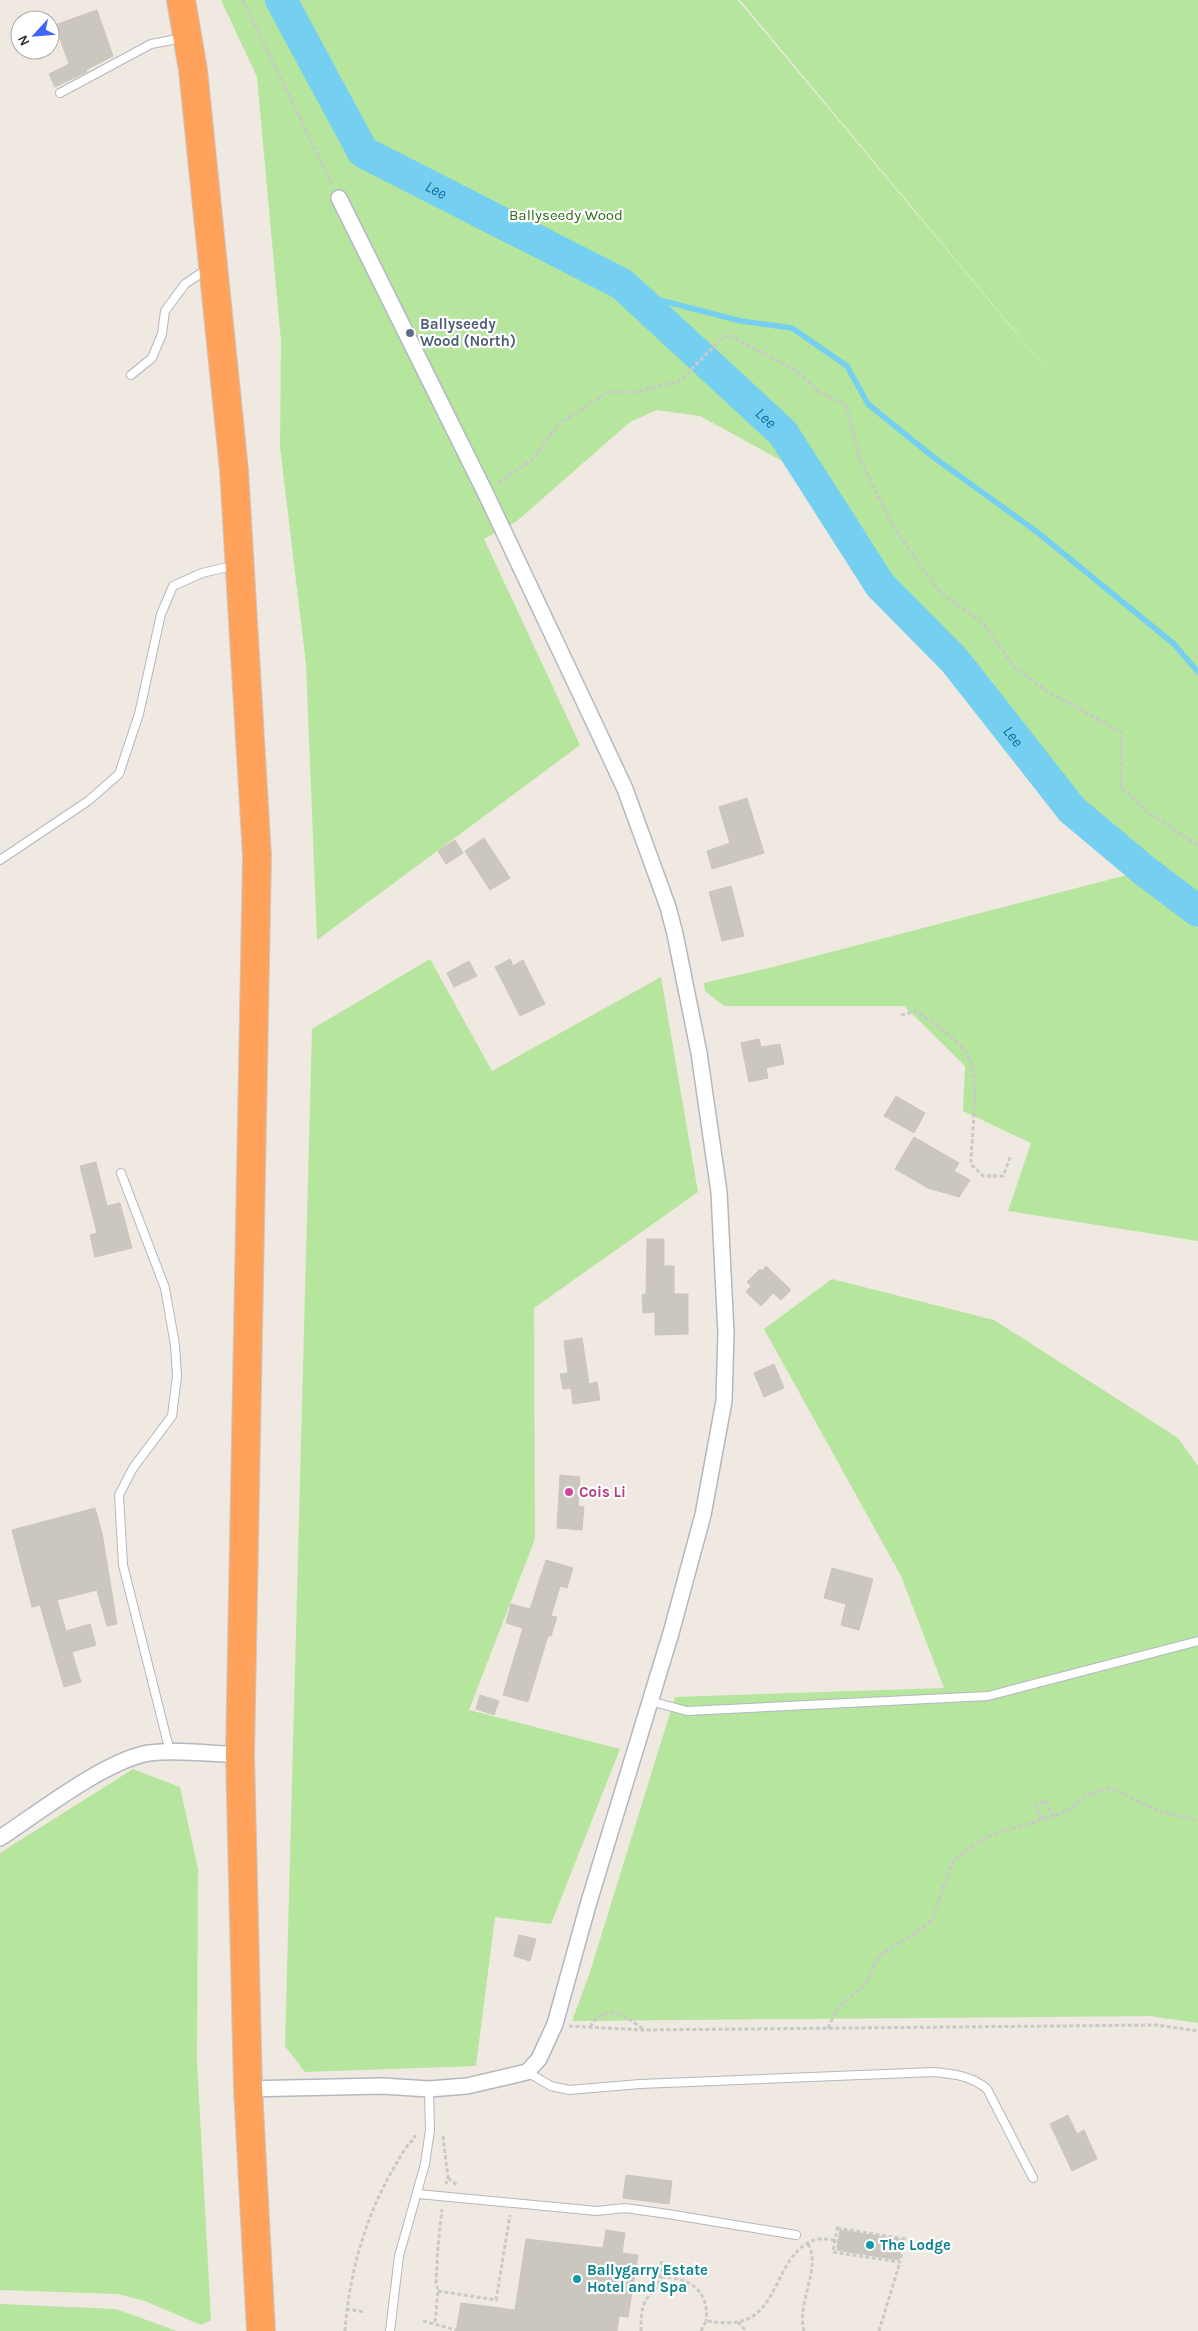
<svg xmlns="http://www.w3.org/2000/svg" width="1198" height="2331" viewBox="0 0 1198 2331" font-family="Karla,sans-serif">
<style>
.green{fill:#b6e59e}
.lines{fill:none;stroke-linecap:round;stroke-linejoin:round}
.stream{stroke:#75cff0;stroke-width:5.5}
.river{stroke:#75cff0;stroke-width:32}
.building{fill:#cbc7bf;stroke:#cbc5ba}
.lane-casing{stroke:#b4b7c1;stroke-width:10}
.street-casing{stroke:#b4b7c1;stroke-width:18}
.highway-casing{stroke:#c9c9c9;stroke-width:30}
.path{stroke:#c9c9c9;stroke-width:3;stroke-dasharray:4 2.5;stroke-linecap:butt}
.lane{stroke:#fff;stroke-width:8}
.street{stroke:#fff;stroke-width:15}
.highway{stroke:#ffa35c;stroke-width:28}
.service-dot{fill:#5c6f8a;stroke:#fff;stroke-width:2}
.hotel-dot{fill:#d1479c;stroke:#fff;stroke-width:2}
.culture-dot{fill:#0f9aa8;stroke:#fff;stroke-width:2}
.labels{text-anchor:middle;stroke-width:4.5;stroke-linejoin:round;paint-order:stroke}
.park-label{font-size:15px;fill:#2c6e1b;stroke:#fff}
.service-label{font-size:15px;font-weight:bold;fill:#4e5e75;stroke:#fff;text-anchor:start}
.hotel-label{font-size:15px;font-weight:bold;fill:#b23c85;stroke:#fff;text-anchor:start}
.culture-label{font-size:15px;font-weight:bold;fill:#0d838f;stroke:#fff;text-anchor:start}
.water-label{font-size:16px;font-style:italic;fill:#0d6fa3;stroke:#fff}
</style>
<rect width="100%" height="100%" fill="#efe9e1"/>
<g class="green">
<polygon points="221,0 738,0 1102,436 740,0 1198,0 1198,923 1084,835 955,676 872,592 786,463 700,416 657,410 630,422 517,521 484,539 580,745 317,940 306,664 280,447 281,341 257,77"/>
<polygon points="1127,875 1198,928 1198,1241 1008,1211 1031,1143 963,1111 965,1066 904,1006 724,1006 705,991 704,983 781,965"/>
<polygon points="430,959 492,1071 661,977 698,1192 534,1308 535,1539 469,1710 620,1749 551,1924 495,1917 476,2066 305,2072 285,2046 312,1029"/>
<polygon points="832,1279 994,1320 1178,1438 1198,1466 1198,2023 1149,2016 572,2021 589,1975 675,1697 944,1688 901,1576 764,1329"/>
<polygon points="133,1769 180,1787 198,1869 197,2060 211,2320 201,2325 145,2301 118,2294 0,2290 0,1853"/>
<polygon points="0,2304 116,2309 177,2331 0,2331"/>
</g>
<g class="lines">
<polyline class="stream" points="622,284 663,301 741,321 792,328 847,366 868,404 932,456 1037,532 1174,644 1198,672"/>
<path class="river" id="s1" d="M281 0 363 152 622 284 783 433 880 585 955 661 1072 810 1145 871 1198 911"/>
</g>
<g class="building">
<polygon points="97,10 113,56 86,70 87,72 55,87 49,74 69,64 55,25"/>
<polygon points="747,798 764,853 712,869 707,851 730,843 719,807"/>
<polygon points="484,838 510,878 490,890 465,851"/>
<polygon points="455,840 463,853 446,864 438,851"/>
<polygon points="731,886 744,936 722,941 709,892"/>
<polygon points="510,959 513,966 523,960 545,1004 520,1016 495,967"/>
<polygon points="469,961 477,976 454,987 447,973"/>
<polygon points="759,1039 761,1047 780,1044 784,1064 766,1068 768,1078 749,1082 741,1043"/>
<polygon points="896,1096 925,1113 914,1133 884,1116"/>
<polygon points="914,1137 959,1163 954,1171 970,1180 959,1197 928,1188 895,1169"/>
<polygon points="96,1162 107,1206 120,1203 132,1248 95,1257 90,1235 97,1233 80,1166"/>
<polygon points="647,1239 664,1239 664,1266 674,1266 674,1294 688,1294 688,1334 655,1335 655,1312 643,1313 642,1295 646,1294"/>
<polygon points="766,1266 791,1290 781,1300 773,1293 761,1306 746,1292 751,1286 747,1282 760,1269 762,1271"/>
<polygon points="582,1338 589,1384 597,1382 600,1400 573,1404 571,1388 563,1389 560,1374 568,1373 564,1341"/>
<polygon points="774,1364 784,1388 764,1397 754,1373"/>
<polygon points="560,1475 580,1477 578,1506 584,1507 582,1530 557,1528"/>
<polygon points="95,1508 102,1533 117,1624 107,1626 97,1590 57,1600 66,1631 90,1624 96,1645 72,1652 81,1682 64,1687 40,1605 32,1607 12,1530"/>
<polygon points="546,1560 573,1568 567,1588 560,1586 551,1616 557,1617 551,1636 548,1636 528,1702 503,1695 523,1628 506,1623 511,1604 530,1609"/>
<polygon points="832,1568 873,1579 859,1630 841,1625 846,1604 824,1598"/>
<polygon points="480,1695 499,1701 494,1715 476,1709"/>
<polygon points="519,1935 536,1939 530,1961 514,1956"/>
<polygon points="1068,2115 1077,2134 1084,2130 1097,2159 1072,2171 1050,2124"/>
<polygon points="626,2175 672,2181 669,2204 623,2198"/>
<polygon points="606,2230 625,2233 622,2253 638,2255 628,2317 619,2316 617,2331 456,2331 461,2303 515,2310 526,2239 603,2248"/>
<polygon points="840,2230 903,2240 899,2260 837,2250"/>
</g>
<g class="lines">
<g class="lane-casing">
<g id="lane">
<polyline points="60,93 151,44 183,38"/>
<polyline points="131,375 152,358 162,334 165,311 185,284 207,269"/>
<polyline points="0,860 88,801 119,774 139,714 161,614 173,586 202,573 236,565"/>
<polyline points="121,1173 165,1288 175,1345 177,1376 172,1416 133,1468 119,1495 123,1565 170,1752"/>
<polyline points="650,1701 687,1711 988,1696 1198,1641"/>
<path d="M527 2072 551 2086 569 2090 640 2084 934 2072C954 2074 972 2076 987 2089L1033 2178"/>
<polyline points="418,2194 597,2211 625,2208 668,2214 796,2235"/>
<polyline points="390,2331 399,2256 425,2164 430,2130 429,2089"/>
</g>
</g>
<g class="street-casing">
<g id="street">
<path d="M0 1838C38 1813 106 1760 149 1753 178 1749 210 1754 240 1755"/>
<polyline points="248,2089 382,2086 429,2089 467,2086 527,2072 539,2059 555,2024 588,1905 671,1633 703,1515 724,1401 726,1333 719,1192 699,1053 675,934 668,907 625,789 597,729 485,492 339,198"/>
</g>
</g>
<g class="highway-casing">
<polyline id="highway" points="181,0 193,70 234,470 257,856 240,1755 248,2089 261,2331"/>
</g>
<g class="path">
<polyline points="243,0 332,184"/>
<polyline points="498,483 532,460 558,425 608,392 635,392 680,381 723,337 729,335 797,371 819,392 846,405 860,459 894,528 940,592 983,623 1014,667 1045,690 1121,732 1121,787 1146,811 1198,846"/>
<path d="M901 1015 916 1011C931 1020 960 1041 968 1056 981 1081 971 1134 971 1164L983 1176H1003L1011 1155"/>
<polyline points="1042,1819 1036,1805 1046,1801 1053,1816"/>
<polyline points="569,2026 644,2030 1157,2025 1198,2031"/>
<path d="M590 2027C606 2001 625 2016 643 2029"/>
<polyline points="828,2028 838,2007 867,1983 875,1962 882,1953 916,1933 932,1920 953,1860 988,1836 1053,1816 1071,1809 1085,1796 1110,1788 1161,1812 1198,1820"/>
<polyline points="443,2136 448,2178 446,2184"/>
<polyline points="448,2178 457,2185"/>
<polygon points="837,2228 905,2239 900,2262 833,2252"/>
<path d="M661 2277C688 2277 710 2290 706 2321"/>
<polyline points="438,2291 496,2300 510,2215"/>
<polyline points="346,2309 365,2312"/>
<polyline points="423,2321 456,2330"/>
<polyline points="435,2322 438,2291 436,2282 438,2247 442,2209"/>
<polyline points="738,2322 746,2331"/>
<path d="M345 2331C349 2273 366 2214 396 2164 401 2156 406 2145 414 2139L415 2135"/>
<path d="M641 2331C641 2310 641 2301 658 2287L662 2259"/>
<path d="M701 2331 706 2321C716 2322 727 2324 737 2322 781 2316 776 2247 819 2239 825 2238 832 2240 838 2241"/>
<path d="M804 2331C796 2305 822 2266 808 2244"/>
<polyline points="879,2331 900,2262"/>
</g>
<use href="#lane" class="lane"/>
<use href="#street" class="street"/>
<use href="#highway" class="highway"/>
</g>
<circle class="service-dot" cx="410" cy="333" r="5"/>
<circle class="hotel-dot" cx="569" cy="1492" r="5"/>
<g class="culture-dot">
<circle cx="870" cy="2245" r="5"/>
<circle cx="577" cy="2279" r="5"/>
</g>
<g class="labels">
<g class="park-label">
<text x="566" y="220">Ballyseedy Wood</text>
</g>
<g class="service-label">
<text x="420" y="329">Ballyseedy<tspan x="420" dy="17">Wood (North)</tspan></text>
</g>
<g class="hotel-label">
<text x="579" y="1497">Cois Li</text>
</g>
<g class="culture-label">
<text x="880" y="2250">The Lodge</text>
<text x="587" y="2275">Ballygarry Estate<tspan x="587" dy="17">Hotel and Spa</tspan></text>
</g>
<g class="water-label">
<text dy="6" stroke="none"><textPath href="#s1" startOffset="255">Lee</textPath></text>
<text dy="6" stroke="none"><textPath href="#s1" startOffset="660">Lee</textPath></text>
<text dy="6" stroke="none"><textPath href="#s1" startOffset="1065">Lee</textPath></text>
</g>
</g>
<g transform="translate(35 35) rotate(244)"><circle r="24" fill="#ffffff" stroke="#ababab"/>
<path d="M0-4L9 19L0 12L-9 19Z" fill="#4264fb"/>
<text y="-8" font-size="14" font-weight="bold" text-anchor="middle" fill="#2e2e2e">N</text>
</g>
</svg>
